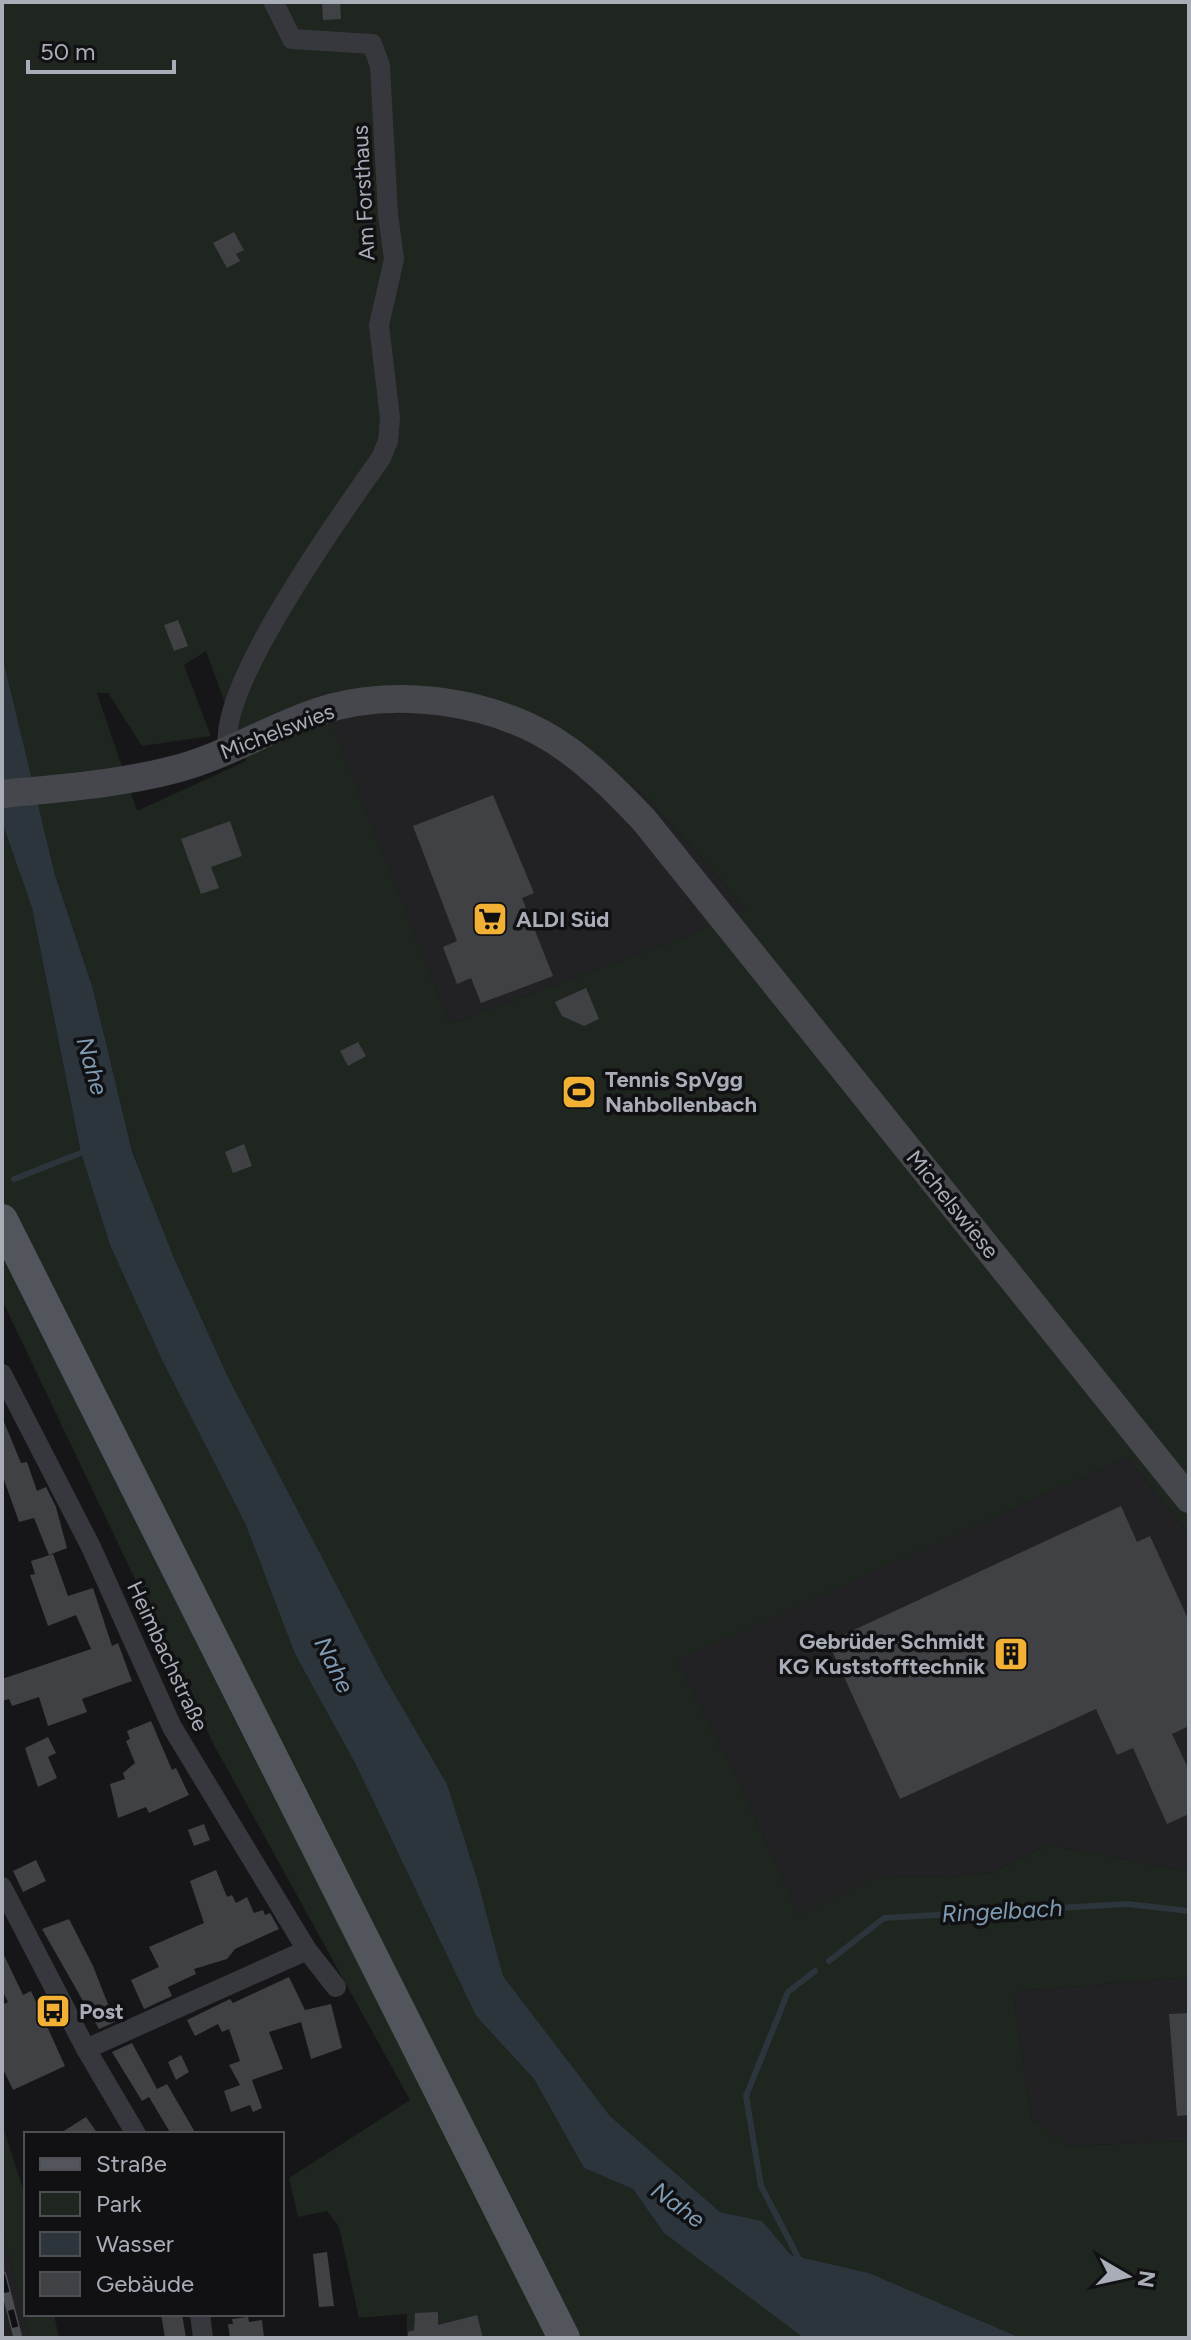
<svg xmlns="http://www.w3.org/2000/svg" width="1191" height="2340" viewBox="0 0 1191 2340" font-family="Figtree,sans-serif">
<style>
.built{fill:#222225}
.green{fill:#1e261f;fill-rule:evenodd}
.water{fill:#2c353c}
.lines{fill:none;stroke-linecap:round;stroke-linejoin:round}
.stream{stroke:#2c353c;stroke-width:6}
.building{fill:#404145}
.street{stroke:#37383d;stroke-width:20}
.secondary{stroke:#45474d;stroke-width:28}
.primary{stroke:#53555c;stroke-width:32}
.rail-casing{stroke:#4a4c52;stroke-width:9}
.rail{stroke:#111113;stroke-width:6;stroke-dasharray:18;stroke-linecap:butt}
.labels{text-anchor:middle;stroke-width:7;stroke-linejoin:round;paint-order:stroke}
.street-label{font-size:22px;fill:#a8adb8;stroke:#111113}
.poi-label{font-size:22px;font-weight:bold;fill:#a8adb8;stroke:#111113;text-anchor:start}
.water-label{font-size:24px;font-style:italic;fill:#7f9bb3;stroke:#111113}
</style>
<rect width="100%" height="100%" fill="#161618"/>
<g class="built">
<polygon points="374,687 582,744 647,798 746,908 689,935 450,1024 319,694"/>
<polygon points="1127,1457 1189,1534 1189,1871 1047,1845 994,1872 953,1877 878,1876 799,1916 739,1782 676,1660"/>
<polygon points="1189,1977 1189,2141 1069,2146 1031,2118 1014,1999 1018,1991"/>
<polygon points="2,2227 30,2338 2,2338"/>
</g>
<g class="green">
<path d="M2 2H1189V1534L1127 1457 677 1661 739 1782 799 1915 878 1876 953 1877 994 1872 1047 1845 1189 1871V1977L1019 1991 1014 1999 1031 2118 1069 2146 1189 2141V2338H1021L869 2273 791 2255 762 2221 720 2212 610 2116 503 1976 478 1882 447 1784 384 1676 228 1377 174 1258 132 1150 93 989 55 875 2 655ZM206 651 246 761 137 811 97 693H108L142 746 211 736 184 665ZM374 687 582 744 647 798 746 908 689 935 450 1024 320 694Z"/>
<polygon points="2,822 32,908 81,1153 110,1245 162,1360 245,1523 295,1654 356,1765 476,2016 534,2079 584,2168 633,2189 664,2233 805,2338 407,2338 407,2314 359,2318 339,2227 327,2211 298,2217 289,2178 410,2100 214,1745 2,1300"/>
<polygon points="2,2124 26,2198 26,2314 54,2314 59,2338 30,2338 2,2227"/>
</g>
<polygon class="water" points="2,655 55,875 93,989 132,1151 174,1258 228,1377 384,1676 447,1784 478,1882 503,1976 610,2116 720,2212 762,2221 791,2255 869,2273 1021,2338 804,2338 664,2233 633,2189 584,2168 534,2079 476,2016 356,1765 295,1654 245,1523 162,1360 110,1245 81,1153 32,908 2,822"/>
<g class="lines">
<g class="stream">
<polyline points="14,1179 81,1153"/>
<polyline points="829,1961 884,1918 1127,1904 1189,1911"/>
<polyline points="801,2263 761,2186 746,2096 788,1992 815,1971"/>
</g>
</g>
<g class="building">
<polygon points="322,2 340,2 341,19 323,20"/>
<polygon points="234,232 244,250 236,254 240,261 227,268 213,243"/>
<polygon points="178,620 188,646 174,651 164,625"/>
<polygon points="493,795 534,893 522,898 553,976 481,1003 471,978 457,984 443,947 457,941 413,826"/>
<polygon points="230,821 242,856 211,867 219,888 201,894 181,839"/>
<polygon points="586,988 599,1019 584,1026 562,1016 555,1002"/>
<polygon points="358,1042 366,1056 348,1066 340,1051"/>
<polygon points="244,1144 252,1166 233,1173 225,1152"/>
<polygon points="2,1417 21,1463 27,1462 37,1491 46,1487 56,1507 67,1548 49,1555 34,1518 19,1522 2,1474"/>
<polygon points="1121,1506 1137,1542 1150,1536 1189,1621 1189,1726 1172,1734 1189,1770 1189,1814 1167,1824 1133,1748 1117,1755 1096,1709 900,1799 828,1642"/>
<polygon points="53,1554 68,1596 93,1588 112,1646 118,1643 132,1681 82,1699 87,1712 48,1726 39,1697 12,1706 9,1699 2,1701 2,1679 91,1649 76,1615 48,1626 30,1575 35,1574 31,1561"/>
<polygon points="151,1721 172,1770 176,1768 189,1795 149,1813 146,1807 118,1818 110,1784 125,1779 123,1773 135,1763 126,1741 130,1739 127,1731"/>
<polygon points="48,1737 56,1753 48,1757 57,1778 38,1787 25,1748"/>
<polygon points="204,1824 210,1840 194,1846 188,1830"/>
<polygon points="36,1860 46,1881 23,1892 13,1871"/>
<polygon points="216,1870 227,1897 232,1895 236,1903 247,1897 254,1913 263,1910 265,1915 270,1913 279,1929 235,1949 227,1959 194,1969 196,1974 168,1987 172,1996 144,2009 131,1980 159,1967 149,1947 204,1923 190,1881"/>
<polygon points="69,1919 93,1966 115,2022 99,2029 42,1929"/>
<polygon points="2,1951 23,1995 31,1991 65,2066 13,2090 2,2067 2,2005 8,2002 2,1990"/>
<polygon points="289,1977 305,2010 331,2004 342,2048 311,2059 301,2022 269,2032 283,2069 252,2080 262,2108 253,2112 250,2105 231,2112 224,2091 240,2085 229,2065 240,2061 229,2029 222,2032 218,2024 195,2036 187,2020 230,1999 233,2003"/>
<polygon points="1189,2013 1189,2115 1177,2116 1169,2014"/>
<polygon points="132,2043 157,2089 167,2084 196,2134 171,2134 149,2097 142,2101 112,2052"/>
<polygon points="181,2055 189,2072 176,2080 168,2062"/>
<polygon points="86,2117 98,2134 59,2134"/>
<polygon points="327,2252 334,2306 319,2307 313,2254"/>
<polygon points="438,2312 438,2325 477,2315 483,2338 408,2338 408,2332 414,2330 415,2313"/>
<polygon points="161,2314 182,2314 186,2338 165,2338"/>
<polygon points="248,2317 249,2322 262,2320 264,2338 230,2338 228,2324 233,2324 232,2319"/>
</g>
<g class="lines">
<g class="street">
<path d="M229 750C212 693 345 509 381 458L388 441 390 418 379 325 394 259 388 214 380 66 372 44 292 39 274 3"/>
<polyline points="2,1374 91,1547 172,1727 307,1950 336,1987"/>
<polyline points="2,1887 86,2049 136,2134"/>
<polyline points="86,2049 307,1950"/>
<polyline points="200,2314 203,2338"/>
</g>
<path class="secondary" d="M2 794C60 788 120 784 176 769 226 756 269 728 317 712 395 685 502 701 568 750 596 770 620 795 644 820L1189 1499"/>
<polyline class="primary" points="2,1220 564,2338"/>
<g class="rail-casing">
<polyline id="rail" points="2,2275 18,2338"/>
</g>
<use href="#rail" class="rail"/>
</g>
<defs>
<g id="supermarket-square" transform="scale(1.8)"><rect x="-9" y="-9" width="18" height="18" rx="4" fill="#f2b134" stroke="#111113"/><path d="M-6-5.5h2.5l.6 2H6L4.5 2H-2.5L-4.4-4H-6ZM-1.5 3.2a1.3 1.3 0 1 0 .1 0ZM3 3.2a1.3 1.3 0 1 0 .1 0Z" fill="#111"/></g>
<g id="stadium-square" transform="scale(1.8)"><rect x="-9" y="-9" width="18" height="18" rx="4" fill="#f2b134" stroke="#111113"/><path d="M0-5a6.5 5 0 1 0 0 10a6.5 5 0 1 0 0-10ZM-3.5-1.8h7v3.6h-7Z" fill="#111"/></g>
<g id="building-square" transform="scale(1.8)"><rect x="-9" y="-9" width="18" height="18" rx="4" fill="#f2b134" stroke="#111113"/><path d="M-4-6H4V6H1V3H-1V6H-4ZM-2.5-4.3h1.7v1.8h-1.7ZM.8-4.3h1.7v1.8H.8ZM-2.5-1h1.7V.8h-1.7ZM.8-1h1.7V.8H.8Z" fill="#111"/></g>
<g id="bus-square" transform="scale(1.8)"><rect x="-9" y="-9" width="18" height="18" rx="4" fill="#f2b134" stroke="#111113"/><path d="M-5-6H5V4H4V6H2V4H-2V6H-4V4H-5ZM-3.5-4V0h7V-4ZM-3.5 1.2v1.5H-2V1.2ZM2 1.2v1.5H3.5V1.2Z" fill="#111"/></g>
</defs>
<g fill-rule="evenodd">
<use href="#supermarket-square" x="490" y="919"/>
<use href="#stadium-square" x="579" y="1092"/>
<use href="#building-square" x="1011" y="1654"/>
<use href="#bus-square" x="53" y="2011"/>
</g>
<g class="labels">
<g class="street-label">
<text transform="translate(363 193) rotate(-93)" y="8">Am Forsthaus</text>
<text transform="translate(277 731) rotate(-21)" y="8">Michelswies</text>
<text transform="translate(953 1204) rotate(51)" y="8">Michelswiese</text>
<text transform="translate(168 1656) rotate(65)" y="8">Heimbachstraße</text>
</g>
<g class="poi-label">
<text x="516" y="927">ALDI Süd</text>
<text x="605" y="1087">Tennis SpVgg<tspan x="605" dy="25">Nahbollenbach</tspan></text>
<text x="985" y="1649" text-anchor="end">Gebrüder Schmidt<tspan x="985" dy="25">KG Kuststofftechnik</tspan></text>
<text x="79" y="2019">Post</text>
</g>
<g class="water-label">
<text transform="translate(92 1066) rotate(74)" y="8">Nahe</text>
<text transform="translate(334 1665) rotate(64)" y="8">Nahe</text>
<text transform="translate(1002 1911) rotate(-3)" y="8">Ringelbach</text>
<text transform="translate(678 2205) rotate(36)" y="8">Nahe</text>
</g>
</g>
<rect width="1191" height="2340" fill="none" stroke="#a8adb8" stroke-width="8"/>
<rect x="24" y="2132" width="260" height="184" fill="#111113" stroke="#4d4f55" stroke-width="2"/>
<rect x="40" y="2158" width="40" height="12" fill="#53555c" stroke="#4d4f55" stroke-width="2"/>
<text x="96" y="2172" font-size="24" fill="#a8adb8">Straße</text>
<rect x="40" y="2192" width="40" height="24" fill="#1e261f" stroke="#4d4f55" stroke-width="2"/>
<text x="96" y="2212" font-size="24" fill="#a8adb8">Park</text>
<rect x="40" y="2232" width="40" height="24" fill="#2c353c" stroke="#4d4f55" stroke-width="2"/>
<text x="96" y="2252" font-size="24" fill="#a8adb8">Wasser</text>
<rect x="40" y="2272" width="40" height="24" fill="#404145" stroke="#4d4f55" stroke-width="2"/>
<text x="96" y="2292" font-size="24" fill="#a8adb8">Gebäude</text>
<g transform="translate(1127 2276) rotate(99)" stroke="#111113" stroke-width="6" paint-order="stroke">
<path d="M0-6L14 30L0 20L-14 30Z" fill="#a8adb8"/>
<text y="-12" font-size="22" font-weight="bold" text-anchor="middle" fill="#a8adb8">N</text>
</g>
<path d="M28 60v12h146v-12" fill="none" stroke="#a8adb8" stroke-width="4"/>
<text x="40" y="60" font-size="24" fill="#a8adb8" stroke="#111113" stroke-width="6" paint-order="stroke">50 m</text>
</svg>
